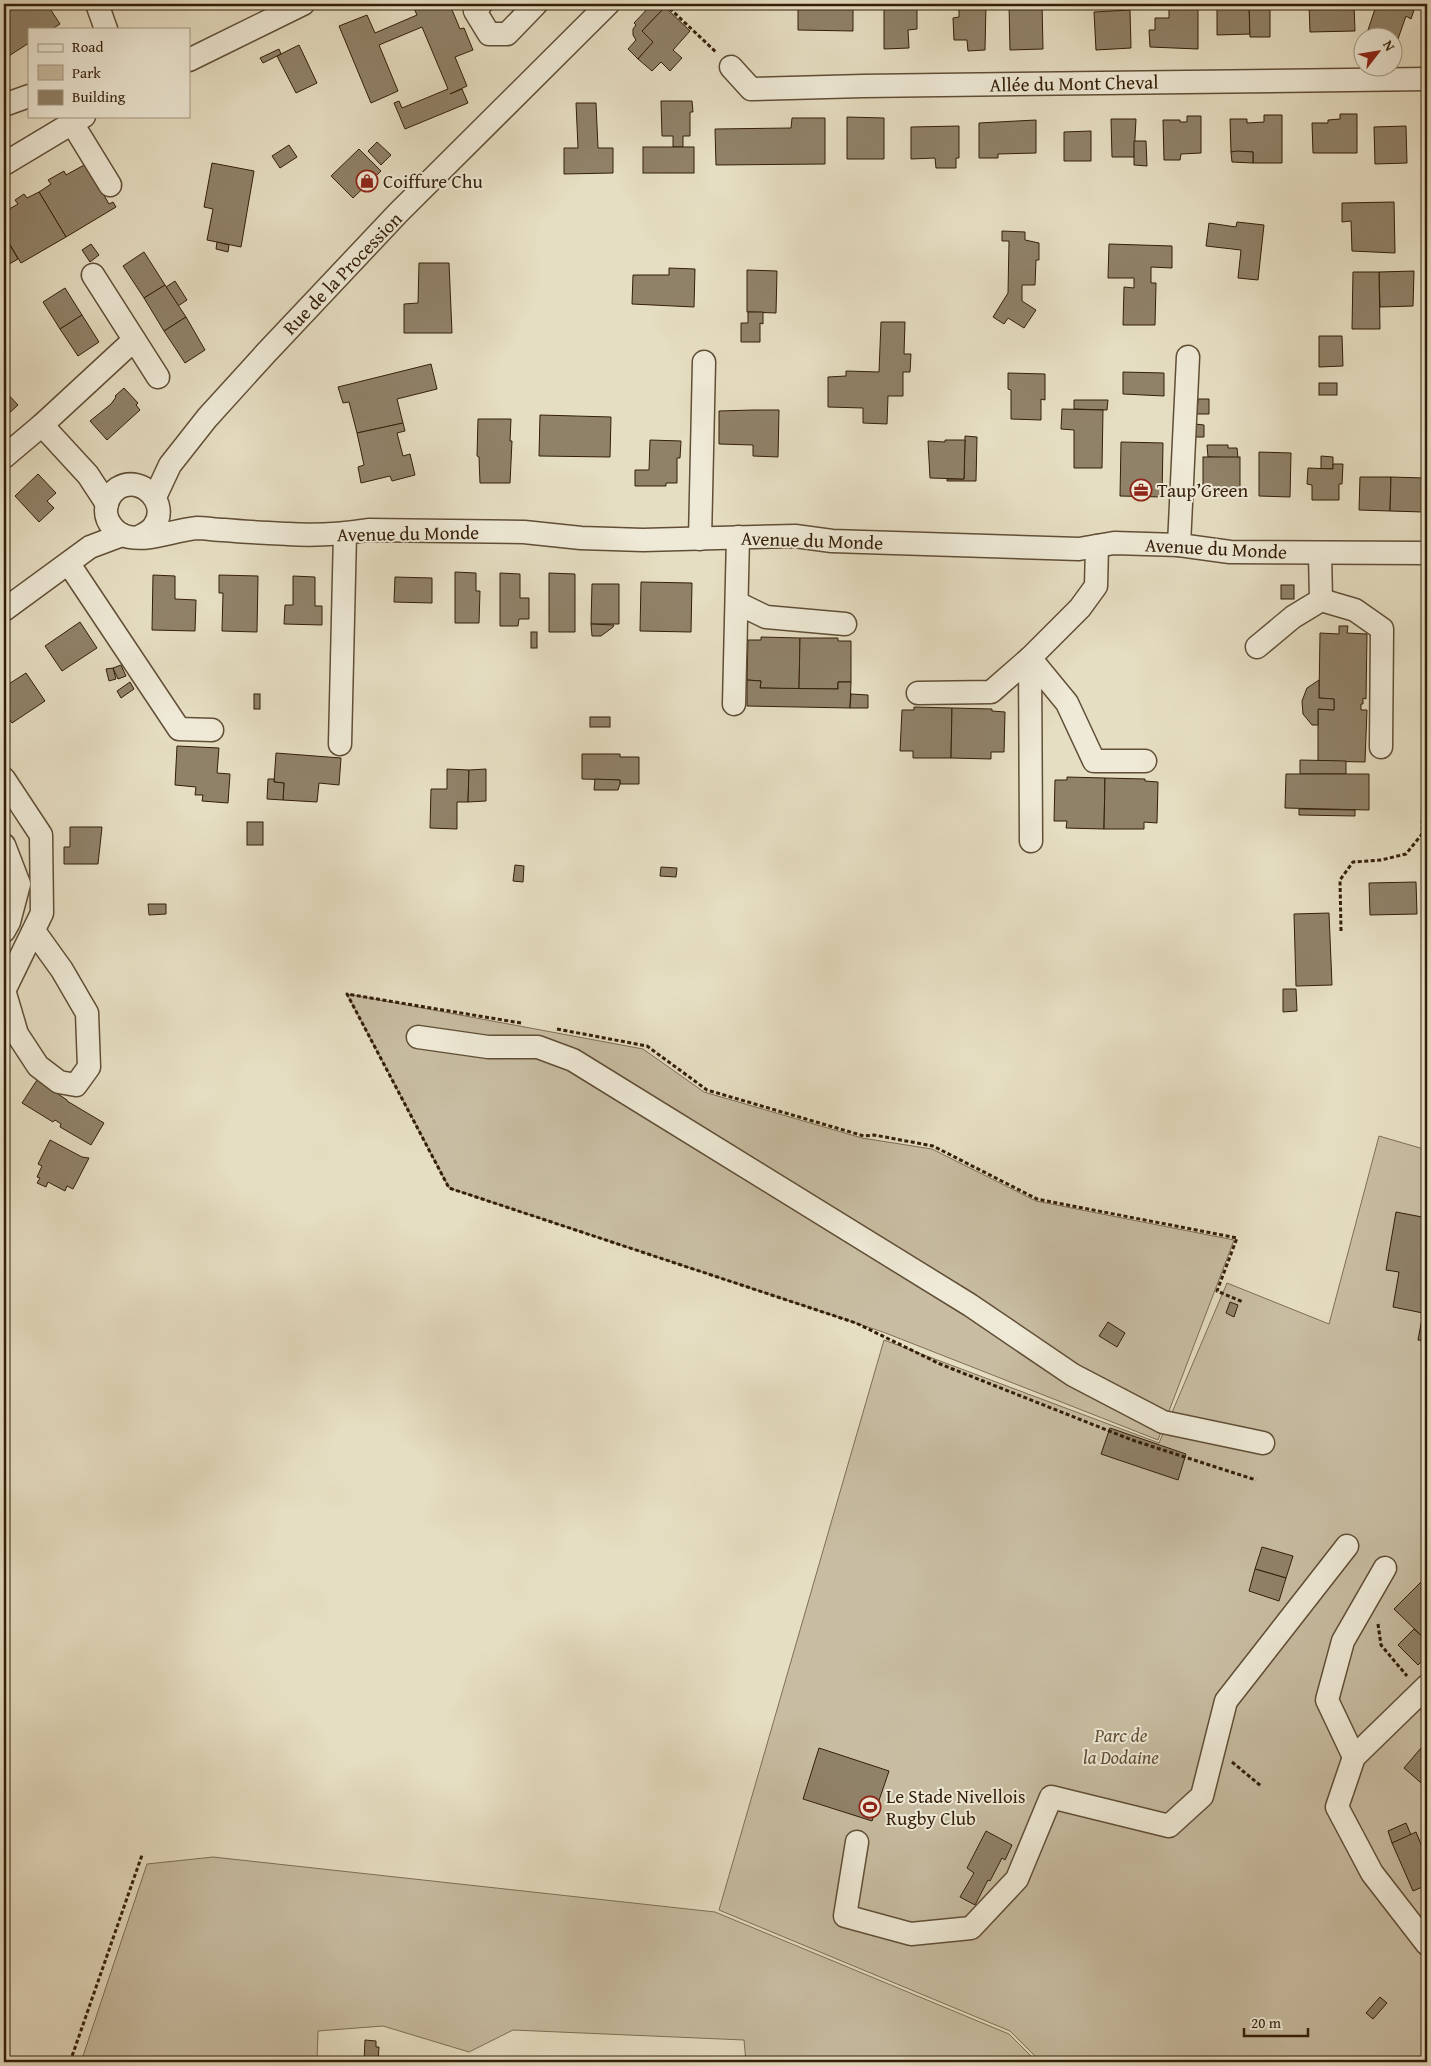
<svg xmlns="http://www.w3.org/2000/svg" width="1431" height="2066" viewBox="0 0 1431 2066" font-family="'Gentium Book Plus',serif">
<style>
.green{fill:#c8bda2;stroke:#7e6e55}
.building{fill:#908269;stroke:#331e08}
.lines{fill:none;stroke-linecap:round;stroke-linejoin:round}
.minor-casing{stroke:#604e36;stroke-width:25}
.path{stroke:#331e08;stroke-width:3;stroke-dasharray:4 2.5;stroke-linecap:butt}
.minor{stroke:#efead7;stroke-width:22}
.labels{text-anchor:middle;stroke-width:4;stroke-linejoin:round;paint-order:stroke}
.street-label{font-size:19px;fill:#331e08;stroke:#efead7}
.poi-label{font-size:19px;fill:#331e08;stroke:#efead7;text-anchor:start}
.park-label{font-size:19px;font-style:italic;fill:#604e36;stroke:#efead7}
</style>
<rect width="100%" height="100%" fill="#e6dec2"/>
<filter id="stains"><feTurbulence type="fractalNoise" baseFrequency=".004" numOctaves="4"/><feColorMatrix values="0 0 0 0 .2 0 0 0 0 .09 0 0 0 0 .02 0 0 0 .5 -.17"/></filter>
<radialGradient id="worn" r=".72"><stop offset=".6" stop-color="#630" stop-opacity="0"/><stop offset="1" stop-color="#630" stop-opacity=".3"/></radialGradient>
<g class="green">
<polygon points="347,994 643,1049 704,1092 862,1138 932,1149 1036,1201 1234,1240 1158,1440 883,1332 449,1188"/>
<polygon points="1379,1136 1427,1150 1427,2062 1041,2062 1010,2031 719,1910 884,1340 1159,1443 1227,1283 1329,1324"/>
<polygon points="213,1857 715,1912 1009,2034 1037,2062 746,2062 744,2040 513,2030 469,2052 383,2026 318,2031 317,2062 81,2062 147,1864"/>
</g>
<g class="building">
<polygon points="4,4 47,4 60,24 52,29 29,29 29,43 4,59"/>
<polygon points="412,4 453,4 450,5 460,29 464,28 473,50 455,57 467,86 450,94 462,89 468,103 405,129 394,103 399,101 402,108 448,89 422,27 379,45 398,91 371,103 339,26 367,15 375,33 417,15"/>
<polygon points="652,4 662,4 665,7 642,31 653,42 638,59 628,49 636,40 633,35 633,29 636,25 634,23"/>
<polygon points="798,4 853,4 853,31 798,30"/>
<polygon points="917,4 917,29 908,30 909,48 884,49 884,6"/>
<polygon points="959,4 986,4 985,50 968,51 967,40 954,40 953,18 959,17"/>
<polygon points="1009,4 1042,4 1043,49 1010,50"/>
<polygon points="1217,4 1249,4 1250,34 1217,35"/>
<polygon points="1249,4 1270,4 1270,37 1250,37"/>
<polygon points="1309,4 1354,4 1355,31 1310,32"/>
<polygon points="1374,4 1416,4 1411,19 1406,16 1398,39 1368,30 1376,6"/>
<polygon points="665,7 690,31 673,50 682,58 670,71 661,62 652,71 638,59 653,42 642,31"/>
<polygon points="1198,8 1198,49 1150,47 1149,30 1155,30 1155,18 1169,18 1169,9"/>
<polygon points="1130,10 1131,48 1096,50 1094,12"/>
<polygon points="299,45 317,83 296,93 277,56"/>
<polygon points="279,49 281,54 263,63 260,58"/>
<polygon points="661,101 692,101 693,112 690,112 690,136 683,136 683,147 673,147 673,136 662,136"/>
<polygon points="576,103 596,103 598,148 613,148 613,173 564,174 564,148 578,148"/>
<polygon points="1340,114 1357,114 1357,153 1313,153 1312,123 1328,123 1328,120 1340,119"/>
<polygon points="1264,115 1282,115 1282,163 1253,163 1253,152 1231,152 1230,119 1247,119 1247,123 1264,122"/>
<polygon points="1187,116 1201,116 1201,153 1181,154 1180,160 1164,160 1163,120 1180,120 1180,122 1187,122"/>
<polygon points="847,117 884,118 884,159 847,159"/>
<polygon points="792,118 825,118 825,164 716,165 715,129 791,128"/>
<polygon points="1111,119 1136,119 1134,157 1112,157"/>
<polygon points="1036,120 1036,153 998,154 998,158 979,158 979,123"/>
<polygon points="959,126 959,158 956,158 956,168 936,168 935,158 911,159 911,127"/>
<polygon points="1406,126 1407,163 1375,164 1374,127"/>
<polygon points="1091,131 1091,161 1064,161 1064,132"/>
<polygon points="1134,141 1146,141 1147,166 1134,165"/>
<polygon points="377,142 391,155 381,165 368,151"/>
<polygon points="289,145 297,157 280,168 272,156"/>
<rect x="643" y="147" width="51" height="26"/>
<polygon points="359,149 381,171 353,198 331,176"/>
<polygon points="1237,151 1253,152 1253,163 1232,162 1231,152"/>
<polygon points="212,163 254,171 241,247 207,240 213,209 204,207"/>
<polygon points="86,164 109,204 113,202 116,207 66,237 39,192 51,184 48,180 64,171 66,175"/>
<polygon points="39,192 66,237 21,263 4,235 4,212 18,204 15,200 24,194 27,198"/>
<polygon points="1394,202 1395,253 1352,251 1351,221 1342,222 1342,203"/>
<polygon points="1237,222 1264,225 1258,280 1238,278 1241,250 1206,246 1209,223 1236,227"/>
<polygon points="1002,231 1025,232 1025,240 1039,243 1039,260 1036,260 1035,285 1022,285 1022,301 1036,310 1024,328 1008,318 1004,324 993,317 1008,293 1009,241 1002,241"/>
<polygon points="4,235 18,259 4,267"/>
<polygon points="217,242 229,245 228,252 216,249"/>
<polygon points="91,244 99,255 90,262 82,250"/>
<polygon points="1109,244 1172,246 1172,268 1151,267 1151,283 1156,283 1155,325 1123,325 1124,287 1134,288 1134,278 1108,278"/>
<polygon points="144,252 165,285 144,298 123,266"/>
<polygon points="419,263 449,263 452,333 404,333 404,304 418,303"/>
<polygon points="669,268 695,269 694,307 632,304 633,275 669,275"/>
<polygon points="747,270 777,271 776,313 747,312"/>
<polygon points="1414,271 1413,306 1380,307 1379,272"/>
<polygon points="1353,272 1379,272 1380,329 1352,329"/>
<polygon points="175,281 187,300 178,306 166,287"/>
<polygon points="165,285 186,317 164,331 144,298"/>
<polygon points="65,288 82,315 60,329 43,302"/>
<polygon points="748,312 763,312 763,324 760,323 760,342 741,342 741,323 748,323"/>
<polygon points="82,315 99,342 78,356 60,329"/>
<polygon points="186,317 205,350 185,363 164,331"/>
<polygon points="881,322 905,322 904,354 911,354 910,372 903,372 903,396 888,396 887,424 863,423 863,408 828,407 828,377 846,376 846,371 879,372"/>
<polygon points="1319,336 1342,336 1343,366 1319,367"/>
<polygon points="431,364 437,389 397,399 403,423 357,433 349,402 343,403 338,387"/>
<polygon points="1123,372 1164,373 1164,396 1123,394"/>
<polygon points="1008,373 1045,374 1045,400 1041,399 1041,420 1011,419 1011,390 1008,389"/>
<rect x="1319" y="383" width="18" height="12"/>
<polygon points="124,388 138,403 136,405 140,410 107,440 90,421 111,404 116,397 115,396"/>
<polygon points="4,390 18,405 4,418"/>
<polygon points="1198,399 1209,399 1209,414 1197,414"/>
<polygon points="1074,400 1108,400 1107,410 1074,409"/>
<polygon points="1062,409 1103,410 1102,468 1074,468 1074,430 1061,429"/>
<polygon points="753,410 779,410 778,457 753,456 753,445 719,444 719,411"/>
<polygon points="540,415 611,417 610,457 539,456"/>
<polygon points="478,419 511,419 510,441 512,441 510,483 480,483 479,457 477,456"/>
<polygon points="403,423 405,431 397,433 403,456 410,454 415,475 392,481 390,476 361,483 358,467 364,465 357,433"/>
<polygon points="1195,424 1204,425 1204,437 1195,437"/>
<polygon points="965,436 977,437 976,481 947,481 947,479 964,479"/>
<polygon points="650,440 681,441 680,458 677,458 677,483 666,483 666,486 635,486 635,470 649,470"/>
<polygon points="945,440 965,440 964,479 930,478 928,441 945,442"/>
<polygon points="1121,442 1163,443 1162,497 1120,496"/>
<polygon points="1207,445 1228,445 1228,448 1237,448 1238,458 1208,457"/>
<polygon points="1259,452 1291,453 1290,497 1259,496"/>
<polygon points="1321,456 1333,457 1333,469 1321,469"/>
<rect x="1203" y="457" width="37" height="39"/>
<polygon points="1333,464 1343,464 1342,484 1339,484 1339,500 1312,500 1312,485 1307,484 1308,468 1333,469"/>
<polygon points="38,474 56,493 47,501 54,508 39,522 15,496"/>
<polygon points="1360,477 1391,477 1390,511 1359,510"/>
<polygon points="1391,477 1423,478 1423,512 1390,511"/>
<polygon points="455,572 476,573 476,591 480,591 479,623 455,623"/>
<polygon points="500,573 520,574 520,598 529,598 529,619 519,619 518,626 500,626"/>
<polygon points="549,573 575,574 575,632 549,632"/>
<polygon points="153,575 175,576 175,599 196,600 195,631 152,630"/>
<polygon points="219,575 258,576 257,632 222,631 223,593 219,593"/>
<polygon points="293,576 315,577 315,606 322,606 322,625 284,624 285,605 293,605"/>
<polygon points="395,577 432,578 432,603 394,602"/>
<polygon points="641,582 692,583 691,632 640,631"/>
<polygon points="592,584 619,584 619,624 591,624"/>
<rect x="1281" y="585" width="13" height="14"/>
<polygon points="80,622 97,648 62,671 45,646"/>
<polygon points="591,624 614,625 613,627 601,636 592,636"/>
<polygon points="1339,626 1348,626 1347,633 1367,634 1366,699 1363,698 1363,704 1361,704 1361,710 1367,710 1365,762 1318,761 1318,709 1334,710 1334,699 1319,698 1320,633 1339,634"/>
<rect x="531" y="632" width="6" height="16"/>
<polygon points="761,637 800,638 799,689 760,688 761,681 747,680 748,640 761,640"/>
<polygon points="800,638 838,638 838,641 851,641 851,682 838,682 838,689 799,689"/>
<polygon points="121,665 126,676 118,679 113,668"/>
<polygon points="113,668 116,679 109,681 106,669"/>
<polygon points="26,673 45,701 12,723 4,711 5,691 4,687"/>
<polygon points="747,680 761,681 760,688 838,689 838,682 851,682 850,708 747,706"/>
<polygon points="1319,680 1319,698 1334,699 1334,710 1318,709 1318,725 1312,725 1303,714 1302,701 1307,688"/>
<polygon points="130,682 134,689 121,698 117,691"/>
<rect x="254" y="694" width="6" height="15"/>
<polygon points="851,694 868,695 868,708 850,708"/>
<polygon points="914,707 952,708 951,758 913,758 913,751 900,751 902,710 914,710"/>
<polygon points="952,708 992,709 992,711 1005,712 1004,752 991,752 991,759 951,758"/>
<rect x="590" y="717" width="20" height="10"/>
<polygon points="177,746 219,748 217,773 230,774 228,803 202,801 203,795 195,795 196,787 175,785"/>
<polygon points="276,753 341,758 339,785 319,783 317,802 283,800 284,783 274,782"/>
<polygon points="582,754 620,754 620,757 639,757 639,784 620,784 620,780 582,779"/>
<polygon points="1300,760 1346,761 1346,774 1300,774"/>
<polygon points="447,769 469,770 468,802 457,802 457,829 430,828 431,789 447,789"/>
<polygon points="486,769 486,801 468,802 469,770"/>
<polygon points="1286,774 1369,774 1369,810 1285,808"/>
<polygon points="1067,777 1105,778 1104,829 1066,828 1067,821 1054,821 1055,780 1067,780"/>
<polygon points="1105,778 1145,779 1145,781 1158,782 1157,823 1144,822 1144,829 1104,829"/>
<polygon points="268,779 274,779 274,782 284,783 283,800 267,799"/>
<polygon points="595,779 620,780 620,784 618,790 594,790"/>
<polygon points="1299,809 1355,810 1355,816 1299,815"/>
<rect x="247" y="822" width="16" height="23"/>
<polygon points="70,827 102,827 98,864 64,864 64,847 70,847"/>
<polygon points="515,865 524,866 523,882 513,881"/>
<polygon points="661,867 677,868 676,877 660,876"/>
<polygon points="1416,882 1417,914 1370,915 1369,883"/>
<polygon points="148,904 166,904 166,914 149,915"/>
<polygon points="1329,913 1332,985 1296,986 1294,914"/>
<polygon points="1283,989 1296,989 1297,1011 1283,1012"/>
<polygon points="37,1080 67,1100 67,1101 104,1123 91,1145 60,1127 61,1124 55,1120 53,1122 22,1103"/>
<polygon points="50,1140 82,1157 89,1158 73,1189 67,1186 65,1191 48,1182 46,1187 37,1183 40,1178 37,1177 42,1166 38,1164"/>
<polygon points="1396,1212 1427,1218 1427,1341 1418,1340 1423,1313 1393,1307 1399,1272 1386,1270"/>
<polygon points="1230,1302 1238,1305 1234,1317 1226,1313"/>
<polygon points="1108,1322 1125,1333 1117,1347 1099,1336"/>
<polygon points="1110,1428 1186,1454 1178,1480 1101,1454"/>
<polygon points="1262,1547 1293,1556 1286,1578 1255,1569"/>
<polygon points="1255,1569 1286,1578 1279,1601 1249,1591"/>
<polygon points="1427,1576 1427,1641 1394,1609"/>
<polygon points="1414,1629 1427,1641 1427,1656 1418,1665 1398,1645"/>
<polygon points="1427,1741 1427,1788 1404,1768"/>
<polygon points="819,1748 889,1771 872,1821 803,1799"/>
<polygon points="1406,1823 1411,1835 1392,1843 1388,1831"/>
<polygon points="986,1831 1012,1845 1005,1860 1002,1858 990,1881 988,1880 975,1905 960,1897 974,1873 967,1868"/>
<polygon points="1416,1832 1427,1859 1427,1885 1413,1891 1392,1843"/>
<polygon points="1380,1997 1387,2003 1373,2019 1366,2013"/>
<polygon points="365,2040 376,2041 376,2047 379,2047 378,2062 364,2062"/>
</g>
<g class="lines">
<g class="minor-casing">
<g id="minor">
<polyline points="97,4 106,29"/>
<polyline points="481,4 475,11 489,34 507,34 536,4"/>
<polyline points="189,60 303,4"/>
<polyline points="731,67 751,89 863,86 1427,79"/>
<polyline points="4,105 29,96"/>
<polyline points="72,123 110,185"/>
<polyline points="4,164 84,116"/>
<polyline points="93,275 158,377"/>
<polyline points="42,425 88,475 107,504"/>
<polyline points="4,457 42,425 134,340"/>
<polyline points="155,497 170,465 207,418 266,353 398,213 608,4"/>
<path d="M139 537C144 534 150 532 154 526 170 504 142 474 118 488 111 493 106 502 106 511 106 523 117 535 129 537 152 541 174 530 197 528 206 528 215 530 224 530 245 532 267 533 288 534 315 536 342 534 368 530L524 532 581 538 643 540 795 536 832 541 1079 549 1114 543 1179 545 1230 552 1427 553"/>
<polyline points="700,539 704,362"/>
<polyline points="1179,545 1188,357"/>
<polyline points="69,564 179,729 212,730"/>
<polyline points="1321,600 1355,610 1382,629 1381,747"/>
<polyline points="737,603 766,617 845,624"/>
<polyline points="4,610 90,547 122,535"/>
<polyline points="1257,647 1293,617 1321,600 1320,554"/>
<polyline points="918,693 991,692 1030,658 1067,703 1094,761 1145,761"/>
<polyline points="734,704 738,537"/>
<polyline points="340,744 345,534"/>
<polyline points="4,779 41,835 42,913 4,991"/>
<polyline points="1031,841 1030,658 1080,608 1096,586 1097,546"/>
<polyline points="4,845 19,884 9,922 4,931"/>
<polyline points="4,990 17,1034 38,1066 59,1082 76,1085 89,1067 87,1013 62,970 34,931"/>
<polyline points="418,1037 488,1047 538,1047 573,1060 970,1305 1073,1375 1163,1422 1263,1443"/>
<polyline points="1427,1686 1354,1757 1337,1807 1372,1873 1427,1944"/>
<polyline points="1354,1757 1327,1700 1343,1641 1385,1568"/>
<polyline points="857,1842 845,1916 911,1934 971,1928 1017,1879 1051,1797 1169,1826 1202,1796 1226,1701 1347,1546"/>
</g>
</g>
<g class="path">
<polyline points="665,4 717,53"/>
<polyline points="1341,931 1340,880 1353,862 1381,860 1406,854 1422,834 1427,575"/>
<polyline points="521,1023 347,994 449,1188 856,1323 940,1364 1132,1440 1256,1480"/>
<polyline points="557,1029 647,1046 707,1090 864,1136 874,1135 933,1146 1037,1199 1237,1238 1217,1291 1243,1302"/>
<polyline points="1425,1205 1427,1205"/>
<polyline points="1378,1624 1381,1645 1407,1676"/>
<polyline points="1232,1762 1261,1786"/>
<polyline points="70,2062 142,1855"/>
</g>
<use href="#minor" class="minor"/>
</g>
<defs>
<g id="shop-ring" transform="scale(1.125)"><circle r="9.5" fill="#efead7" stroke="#8f2418" stroke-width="1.5"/><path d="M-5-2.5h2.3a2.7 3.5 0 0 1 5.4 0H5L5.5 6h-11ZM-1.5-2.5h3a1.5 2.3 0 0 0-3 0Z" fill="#8f2418"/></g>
<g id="office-ring" transform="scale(1.125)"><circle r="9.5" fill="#efead7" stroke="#8f2418" stroke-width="1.5"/><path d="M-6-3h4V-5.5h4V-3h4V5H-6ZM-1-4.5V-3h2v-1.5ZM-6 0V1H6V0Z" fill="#8f2418"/></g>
<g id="stadium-ring" transform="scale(1.125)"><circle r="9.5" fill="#efead7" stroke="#8f2418" stroke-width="1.5"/><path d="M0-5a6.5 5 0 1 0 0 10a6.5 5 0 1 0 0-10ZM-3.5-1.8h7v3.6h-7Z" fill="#8f2418"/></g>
</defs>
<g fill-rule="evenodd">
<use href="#shop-ring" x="367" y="181"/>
<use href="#office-ring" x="1141" y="490"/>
<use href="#stadium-ring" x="870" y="1807"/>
</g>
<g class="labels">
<g class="street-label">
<text transform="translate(1074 83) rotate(-1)" y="7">Allée du Mont Cheval</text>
<text transform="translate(342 273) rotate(-46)" y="7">Rue de la Procession</text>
<text transform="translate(408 533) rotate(-1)" y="7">Avenue du Monde</text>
<text transform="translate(812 540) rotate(2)" y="7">Avenue du Monde</text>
<text transform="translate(1216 548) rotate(3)" y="7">Avenue du Monde</text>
</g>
<g class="poi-label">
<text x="383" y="188">Coiffure Chu</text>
<text x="1157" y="497">Taup’Green</text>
<text x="886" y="1803">Le Stade Nivellois<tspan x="886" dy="22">Rugby Club</tspan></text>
</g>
<g class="park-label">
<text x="1121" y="1742">Parc de<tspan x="1121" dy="22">la Dodaine</tspan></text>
</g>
</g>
<rect width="1431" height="2066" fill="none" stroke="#e6dec2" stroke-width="20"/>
<rect x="5" y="5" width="1421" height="2056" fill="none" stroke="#331e08" stroke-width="2.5"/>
<rect x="10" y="10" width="1411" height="2046" fill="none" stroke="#331e08"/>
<rect x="28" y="28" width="162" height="90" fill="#efead7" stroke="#a49884"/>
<rect x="38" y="44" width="25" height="8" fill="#efead7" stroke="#a49884"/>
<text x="72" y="52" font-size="15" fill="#331e08">Road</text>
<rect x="38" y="65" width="25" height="15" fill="#c8bda2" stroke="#a49884"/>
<text x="72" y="78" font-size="15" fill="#331e08">Park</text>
<rect x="38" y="90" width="25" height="15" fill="#908269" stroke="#a49884"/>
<text x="72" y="102" font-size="15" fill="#331e08">Building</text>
<g transform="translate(1378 52) rotate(59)"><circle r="24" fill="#efead7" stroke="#a49884"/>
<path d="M0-4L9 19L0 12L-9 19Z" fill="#8f2418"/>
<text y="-8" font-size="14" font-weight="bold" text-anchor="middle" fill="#331e08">N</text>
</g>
<path d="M1244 2028v8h64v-8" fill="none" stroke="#331e08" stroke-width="2.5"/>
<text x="1251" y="2028" font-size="15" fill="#331e08" stroke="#efead7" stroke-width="4" paint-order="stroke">20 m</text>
<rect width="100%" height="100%" filter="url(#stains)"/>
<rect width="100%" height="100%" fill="url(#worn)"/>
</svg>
